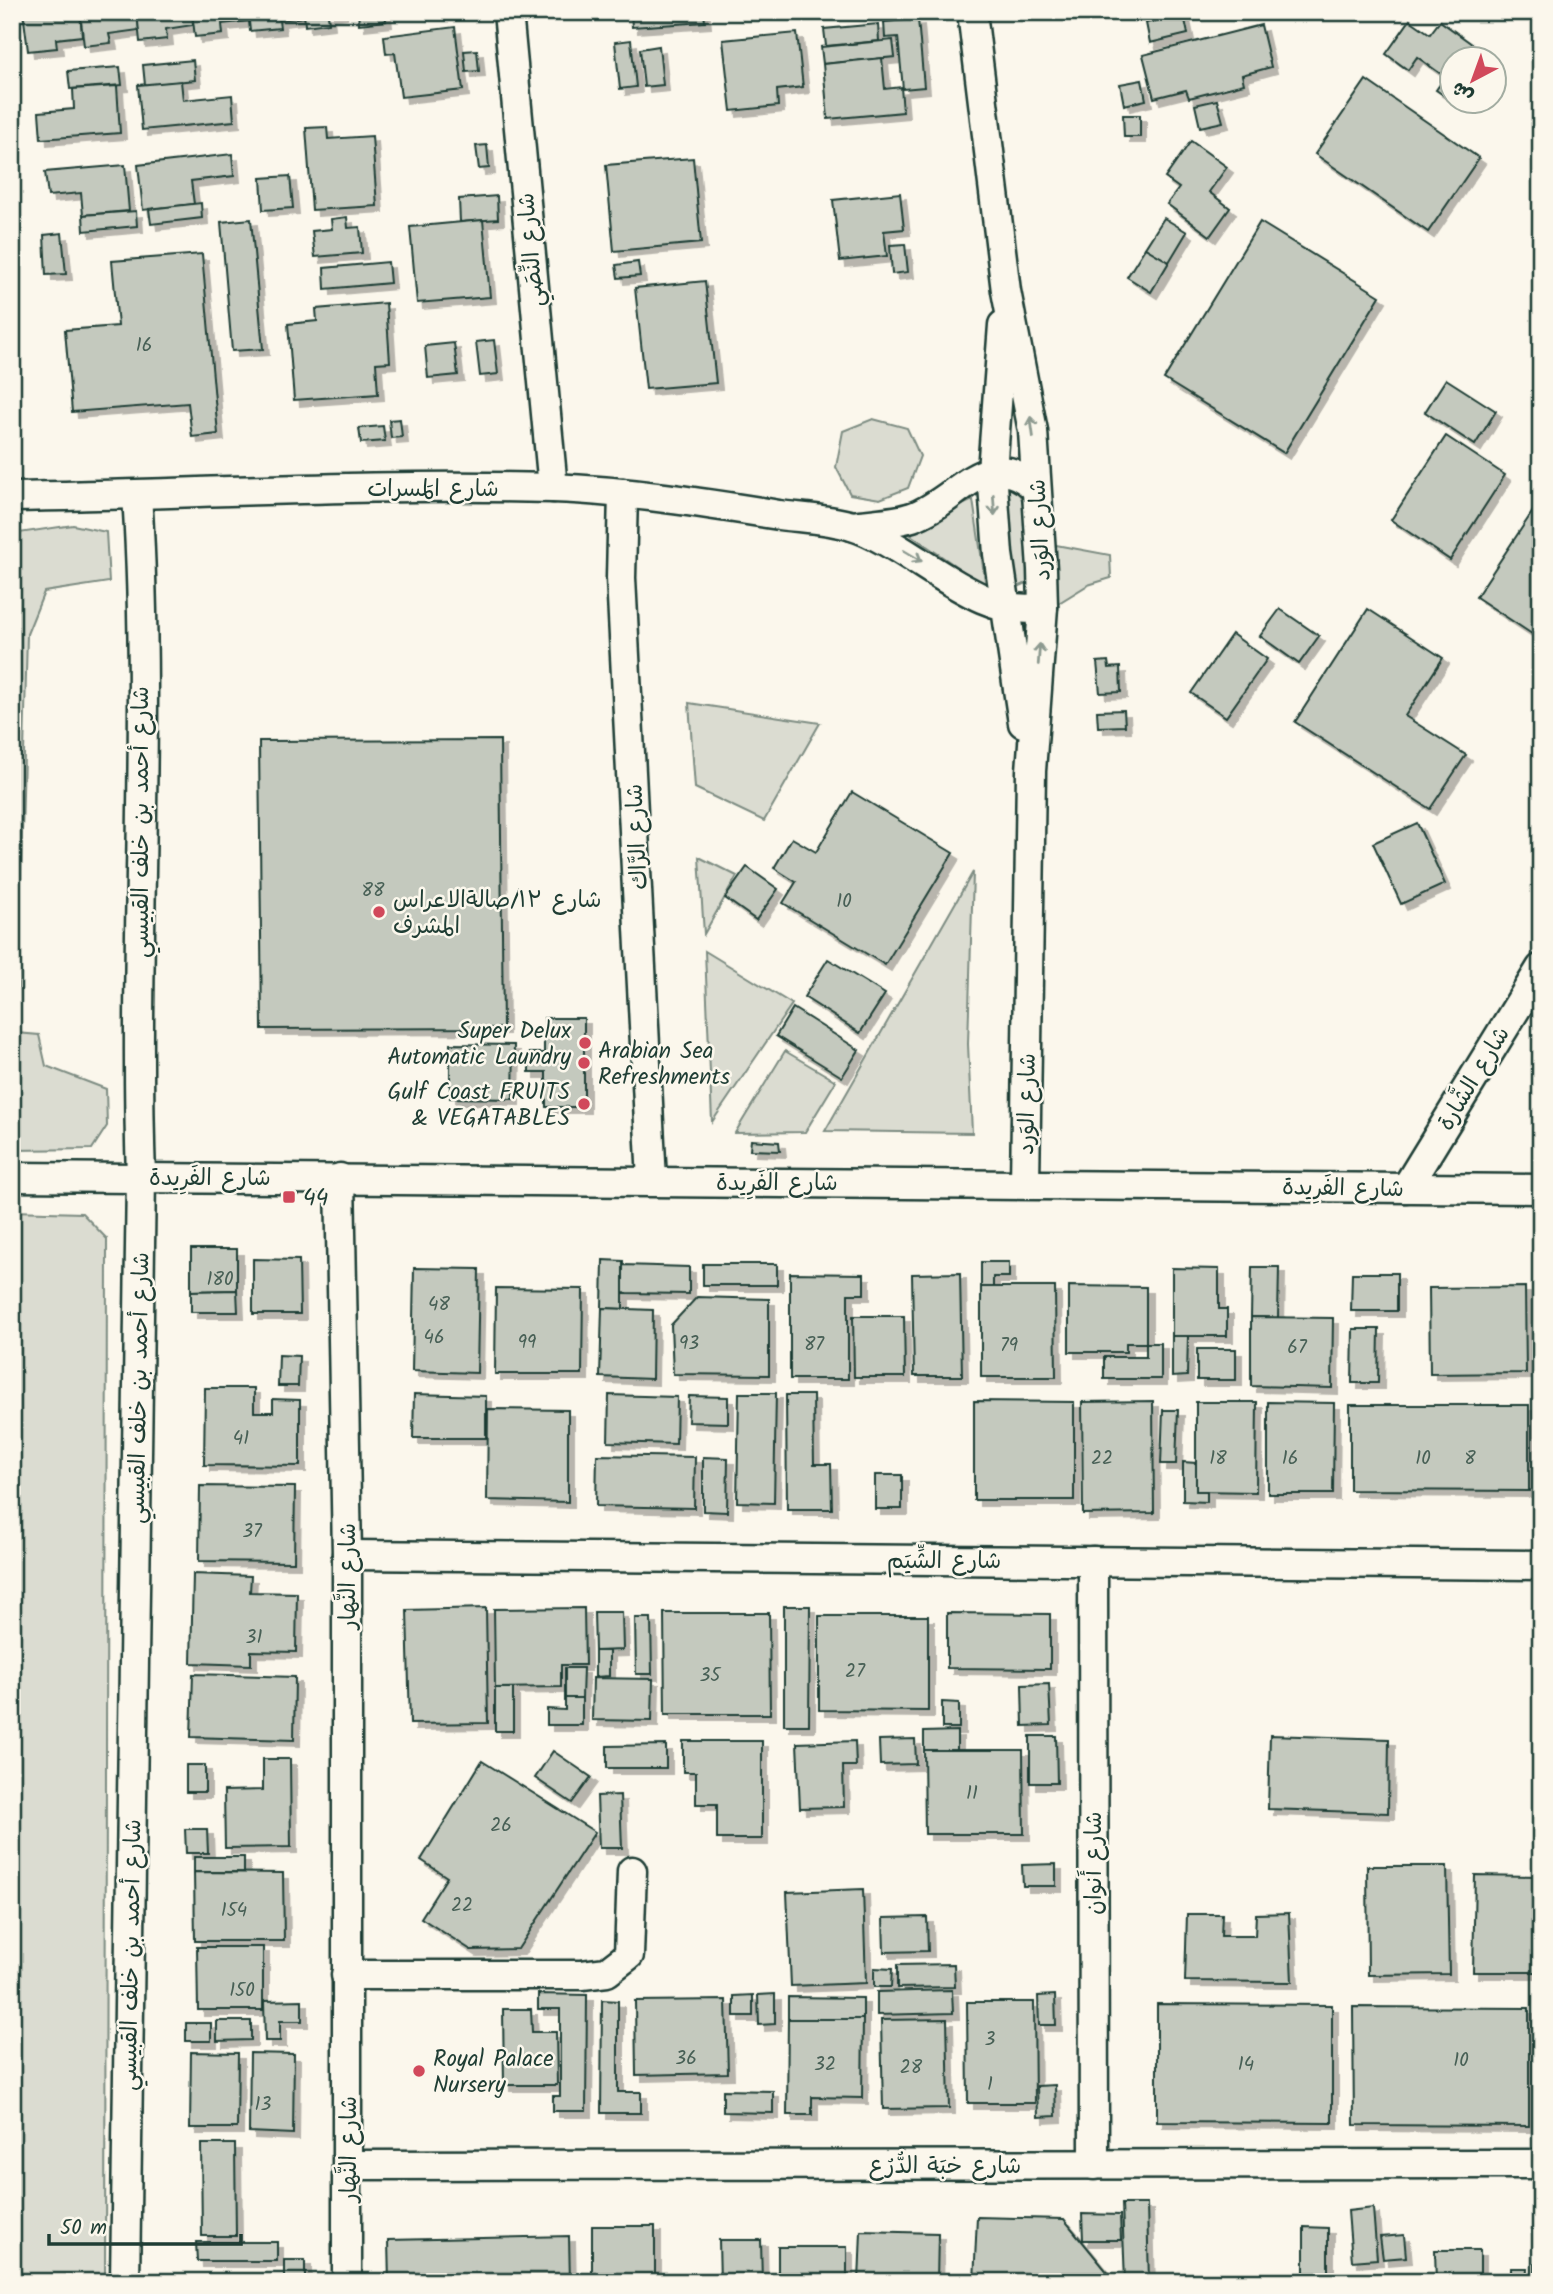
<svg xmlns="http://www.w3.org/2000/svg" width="1553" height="2294" viewBox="0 0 1553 2294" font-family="Kalam,'Playpen Sans Arabic',sans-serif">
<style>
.green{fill:#dbdcd1;stroke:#7d8c82;stroke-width:2}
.building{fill:#c4c9be;stroke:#1f3d34;stroke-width:2;filter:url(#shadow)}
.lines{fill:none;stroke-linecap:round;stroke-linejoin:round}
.street-casing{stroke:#1f3d34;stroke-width:33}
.street{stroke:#fbf7ec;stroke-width:28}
.oneway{stroke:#8d9a90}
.poi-dot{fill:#d1495b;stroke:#fbf7ec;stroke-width:2.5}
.labels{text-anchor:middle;stroke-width:5;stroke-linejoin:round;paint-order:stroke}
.number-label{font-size:19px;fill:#486056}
.street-label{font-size:23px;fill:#1f3d34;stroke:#fbf7ec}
.poi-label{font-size:23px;fill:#1f3d34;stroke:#fbf7ec;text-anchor:start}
</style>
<defs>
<filter id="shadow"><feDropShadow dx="6" dy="6" stdDeviation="0" flood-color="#0004"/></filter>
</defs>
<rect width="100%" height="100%" fill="#fbf7ec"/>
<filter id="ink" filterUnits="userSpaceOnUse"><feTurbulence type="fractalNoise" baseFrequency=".0143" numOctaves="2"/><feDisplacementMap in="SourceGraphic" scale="14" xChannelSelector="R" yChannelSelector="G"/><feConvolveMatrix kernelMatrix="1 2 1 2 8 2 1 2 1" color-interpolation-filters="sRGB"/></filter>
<g filter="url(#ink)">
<g class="green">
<polygon points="873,419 907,428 920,456 908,488 880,499 850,494 836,467 843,431"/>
<path d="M1012 487C1034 503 1029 549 1031 573L1027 583 1018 587 1011 585 1003 490Z"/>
<polygon points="973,500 986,587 905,531"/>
<polygon points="73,525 106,532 109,582 44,592 27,634 17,1033 39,1035 46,1066 106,1089 107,1126 92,1149 12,1150 12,534"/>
<polygon points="1056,545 1110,555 1111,578 1088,585 1057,604"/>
<polygon points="689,703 820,723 764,821 695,788"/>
<polygon points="699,857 737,876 704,934"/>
<polygon points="973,872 968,1044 972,1133 825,1131"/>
<polygon points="705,951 792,1004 712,1122"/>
<polygon points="785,1051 836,1081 805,1132 735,1133"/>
<polygon points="12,1211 82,1213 107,1239 105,2282 12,2282"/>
</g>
<g class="building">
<polygon points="23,12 80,12 82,36 56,39 57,48 28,51"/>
<polygon points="80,12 137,12 139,30 109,34 111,43 84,46"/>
<polygon points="137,12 192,12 193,25 166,29 167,39 140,42"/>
<polygon points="192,12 248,12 249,21 222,24 223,34 195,37"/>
<polygon points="248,12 304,12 304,17 279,20 280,28 250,31"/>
<polygon points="304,12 342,12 328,14 329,23 305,26"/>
<polygon points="358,12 385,12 386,21 359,24"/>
<polygon points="631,12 704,12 705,22 632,27"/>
<polygon points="1184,15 1188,34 1150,43 1146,23"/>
<polygon points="918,19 924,87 903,89 898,37 885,38 884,22"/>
<polygon points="1410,20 1430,34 1440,21 1472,44 1462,58 1465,60 1452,60 1452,101 1436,90 1445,77 1417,57 1408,70 1386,54"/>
<polygon points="878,24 879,41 826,46 824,29"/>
<polygon points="1261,25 1271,67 1242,75 1244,84 1189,98 1186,90 1154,98 1143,55"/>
<polygon points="455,27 463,90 401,97 395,53 386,54 384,36"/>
<polygon points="797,33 803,87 777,90 778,106 731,111 723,40"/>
<polygon points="631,40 636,87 620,89 615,42"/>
<polygon points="893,40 895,57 823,64 821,47"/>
<polygon points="659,46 663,85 644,87 640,49"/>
<polygon points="477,50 479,71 466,72 464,51"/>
<polygon points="882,58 885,89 901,87 903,112 828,119 823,64"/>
<polygon points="193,60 195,80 145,85 143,65"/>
<polygon points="120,67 122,85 70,89 68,71"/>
<polygon points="1142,80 1146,100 1124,105 1120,84"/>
<polygon points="1366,80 1479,158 1428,232 1315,154"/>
<polygon points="181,81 183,100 232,95 234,121 142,130 138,85"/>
<polygon points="117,86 120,133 41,139 39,112 74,109 73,89"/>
<polygon points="1217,100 1223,122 1200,127 1195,105"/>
<polygon points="1123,115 1140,115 1140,137 1124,137"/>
<polygon points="327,127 328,139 372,136 377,206 312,210 306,128"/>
<polygon points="1191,141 1227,167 1209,192 1230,208 1210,236 1167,204 1179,188 1165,178"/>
<polygon points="487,145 489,168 479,169 476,146"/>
<polygon points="232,154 234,176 191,181 194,204 143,210 138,165"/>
<polygon points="693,158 701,243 614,251 606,165"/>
<polygon points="125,165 129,211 83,215 81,193 48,196 45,172"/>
<polygon points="290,176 293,208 263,210 261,178"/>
<polygon points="900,193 904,229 884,231 887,256 840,261 833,200"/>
<polygon points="497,196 498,219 460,222 459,199"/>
<polygon points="201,203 202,218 151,224 149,209"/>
<polygon points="136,211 137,226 84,231 83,215"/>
<polygon points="347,217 348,228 360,227 362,253 315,257 312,231 332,229 331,219"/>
<polygon points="1164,218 1187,232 1169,262 1145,248"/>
<polygon points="251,219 263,349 232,351 221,222"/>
<polygon points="483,220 490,297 417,303 410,227"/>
<polygon points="1260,222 1380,296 1284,453 1164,379"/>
<polygon points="62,233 66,274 46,275 44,235"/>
<polygon points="905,244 908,272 892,274 890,245"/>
<polygon points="1145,248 1169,262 1151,292 1127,277"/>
<polygon points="202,254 218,434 192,437 188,403 72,412 65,330 118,326 112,261"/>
<polygon points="388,262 390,283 325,289 324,268"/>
<polygon points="638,262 640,276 618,278 616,265"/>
<polygon points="705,281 716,383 646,389 635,288"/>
<polygon points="386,303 390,362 376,363 378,394 294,400 288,324 317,321 316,309"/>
<polygon points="494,340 498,374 480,376 476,342"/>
<polygon points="454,343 458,375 428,378 425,346"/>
<polygon points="1446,379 1496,411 1475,445 1425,412"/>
<polygon points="400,419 402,437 391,438 389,420"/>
<polygon points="383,426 385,441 361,443 359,428"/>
<polygon points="1446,436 1505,475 1450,560 1391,520"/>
<polygon points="1541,499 1541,640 1476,597"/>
<polygon points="1280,609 1319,636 1299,664 1260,636"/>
<polygon points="1368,609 1443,658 1405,716 1466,755 1430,809 1295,722"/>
<polygon points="1232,634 1267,659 1226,717 1191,693"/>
<polygon points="1108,661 1109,668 1120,667 1121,692 1100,693 1097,662"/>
<polygon points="1124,710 1125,726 1098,727 1097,711"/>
<polygon points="500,740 503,1028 262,1029 259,741"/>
<polygon points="852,792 953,853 885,965 783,903 796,882 774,868 792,838 816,852"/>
<polygon points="1417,823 1445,884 1401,904 1373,843"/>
<polygon points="747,867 778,889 756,920 725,898"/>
<polygon points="828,959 885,994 860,1033 804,997"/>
<polygon points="793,1008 859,1050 842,1077 776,1036"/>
<polygon points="544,1018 584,1018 584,1107 546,1107 546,1072 529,1072 529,1053 544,1053"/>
<polygon points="450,1044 514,1045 513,1099 450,1098"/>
<polygon points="751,1140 779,1142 780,1151 750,1150"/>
<polygon points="191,1249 237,1249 237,1290 191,1291"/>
<polygon points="253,1259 299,1260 300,1314 253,1314"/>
<polygon points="603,1260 623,1261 623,1309 602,1308"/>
<polygon points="981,1262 1009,1262 1009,1277 993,1277 993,1287 981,1287"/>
<rect x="703" y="1264" width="74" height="21"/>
<polygon points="623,1265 689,1267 689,1294 623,1293"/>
<polygon points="1252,1267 1279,1267 1278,1318 1251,1317"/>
<polygon points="414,1268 479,1269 477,1373 412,1371"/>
<polygon points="1172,1268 1219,1269 1219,1309 1227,1309 1227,1336 1172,1336"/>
<polygon points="790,1273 864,1274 864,1294 848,1294 848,1379 790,1379"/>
<polygon points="960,1273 962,1376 914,1376 912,1274"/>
<polygon points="1352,1273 1397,1273 1397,1311 1351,1311"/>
<polygon points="1069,1286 1146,1287 1146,1343 1126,1343 1126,1352 1069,1352"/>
<polygon points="981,1287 1055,1287 1056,1377 981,1377"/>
<polygon points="1525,1287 1526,1373 1430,1374 1429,1288"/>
<polygon points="496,1288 583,1289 582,1374 495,1374"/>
<polygon points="237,1290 238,1312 191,1312 191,1291"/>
<polygon points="697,1297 769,1299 769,1375 673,1374 671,1325"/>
<polygon points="602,1308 653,1310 652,1379 600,1377"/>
<polygon points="853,1316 904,1316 905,1377 854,1377"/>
<polygon points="1251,1317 1333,1318 1332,1388 1251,1386"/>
<polygon points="1353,1329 1379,1329 1378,1383 1352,1383"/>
<polygon points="1172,1336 1188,1336 1187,1376 1172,1377"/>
<polygon points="1146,1343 1161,1343 1161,1379 1104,1379 1104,1357 1146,1357"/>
<rect x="1197" y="1349" width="39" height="31"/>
<polygon points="279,1355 299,1356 298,1386 278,1386"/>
<polygon points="205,1388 254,1388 254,1412 273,1412 273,1399 300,1400 300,1466 204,1465"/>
<polygon points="739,1393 776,1393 774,1503 737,1502"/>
<polygon points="414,1394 486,1396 486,1438 413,1438"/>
<polygon points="609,1395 677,1397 676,1444 608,1442"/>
<polygon points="786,1395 813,1395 814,1464 831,1464 832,1509 787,1509"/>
<polygon points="689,1396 728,1397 728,1423 688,1422"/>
<polygon points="974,1401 1074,1402 1074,1500 974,1500"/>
<polygon points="1153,1401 1154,1513 1083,1514 1082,1402"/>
<polygon points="1196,1402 1257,1402 1256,1492 1196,1491"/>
<polygon points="1268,1402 1334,1403 1333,1494 1268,1494"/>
<polygon points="1350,1405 1529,1405 1529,1491 1350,1490"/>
<polygon points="488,1409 568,1410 568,1502 487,1500"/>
<polygon points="1163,1410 1178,1410 1176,1464 1161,1464"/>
<polygon points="597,1455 695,1457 694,1508 596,1506"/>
<polygon points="703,1457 728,1458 727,1512 703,1511"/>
<polygon points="1183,1462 1196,1463 1196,1491 1207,1491 1207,1502 1183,1501"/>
<rect x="875" y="1475" width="27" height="34"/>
<polygon points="200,1486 295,1487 294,1562 199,1561"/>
<polygon points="193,1574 251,1576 250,1592 297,1593 296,1652 251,1651 251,1665 191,1663"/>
<polygon points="784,1606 810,1606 809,1725 784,1725"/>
<polygon points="486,1608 488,1723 410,1724 407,1610"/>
<polygon points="584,1608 585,1665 561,1665 561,1687 495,1688 494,1609"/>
<polygon points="594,1612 622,1612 623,1650 595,1651"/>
<polygon points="664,1613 769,1613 770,1714 665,1714"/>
<polygon points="947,1613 1050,1614 1050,1669 947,1668"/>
<polygon points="819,1616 928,1616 928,1711 819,1710"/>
<polygon points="635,1618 651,1618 652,1674 636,1674"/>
<polygon points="595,1651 609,1651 609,1676 595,1677"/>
<polygon points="565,1668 583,1668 582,1698 565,1698"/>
<polygon points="193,1674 295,1677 294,1740 191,1737"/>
<polygon points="593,1678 653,1679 652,1721 592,1720"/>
<polygon points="1049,1684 1051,1725 1023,1726 1022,1685"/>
<rect x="495" y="1688" width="18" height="43"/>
<polygon points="565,1698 582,1698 582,1725 547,1725 547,1709 565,1710"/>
<polygon points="942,1702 959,1703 959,1728 942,1728"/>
<polygon points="957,1731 957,1750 924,1750 924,1732"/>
<polygon points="1270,1735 1389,1739 1388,1813 1268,1809"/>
<polygon points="1030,1736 1056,1736 1057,1783 1030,1783"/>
<polygon points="915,1739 916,1764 880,1765 879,1740"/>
<polygon points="683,1741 762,1741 762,1839 717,1839 717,1804 696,1804 696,1772 683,1772"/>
<polygon points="855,1741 856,1766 843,1766 844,1807 800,1808 797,1743"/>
<polygon points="666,1745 666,1768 607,1768 607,1746"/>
<polygon points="924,1750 1023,1750 1024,1834 925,1834"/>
<polygon points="553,1751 591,1777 572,1803 535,1778"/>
<polygon points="263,1759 290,1759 291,1847 225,1848 224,1791 263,1790"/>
<polygon points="482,1761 595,1832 518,1949 471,1950 421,1918 447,1877 421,1860"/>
<rect x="186" y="1765" width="19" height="27"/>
<polygon points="620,1795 622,1848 599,1848 597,1796"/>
<polygon points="185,1829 207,1829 208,1853 186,1853"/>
<rect x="194" y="1857" width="50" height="15"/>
<polygon points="1056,1864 1056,1886 1023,1886 1022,1865"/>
<polygon points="1367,1866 1447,1866 1449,1974 1368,1975"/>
<polygon points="194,1872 283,1873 284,1941 195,1941"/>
<polygon points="1475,1875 1541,1876 1541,1972 1473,1972"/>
<polygon points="863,1889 866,1983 791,1986 787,1892"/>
<polygon points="1289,1913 1292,1982 1185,1981 1187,1914 1222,1914 1221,1936 1255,1936 1256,1914"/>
<polygon points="927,1917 928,1951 884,1952 883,1918"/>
<polygon points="197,1947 263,1947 263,2010 198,2010"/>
<polygon points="954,1964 955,1987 897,1988 897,1965"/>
<polygon points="874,1968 892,1969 891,1987 874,1987"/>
<polygon points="952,1990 953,2013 877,2015 877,1992"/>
<polygon points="538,1994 587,1995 586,2111 553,2111 553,2096 560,2096 560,2009 538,2009"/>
<polygon points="775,1994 775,2024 759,2025 758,1995"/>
<polygon points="753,1995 753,2016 734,2016 734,1996"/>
<polygon points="1055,1995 1056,2025 1039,2025 1038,1996"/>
<polygon points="788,1997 863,1998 863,2019 788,2019"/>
<polygon points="302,2000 302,2021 280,2021 280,2041 265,2041 264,2001"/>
<polygon points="602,2000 618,2001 618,2092 641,2092 641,2113 601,2113"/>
<polygon points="726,2000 728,2073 636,2075 635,2001"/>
<polygon points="967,2002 1034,2002 1035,2103 968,2103"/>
<polygon points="1157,2004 1332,2005 1332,2123 1157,2122"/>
<polygon points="1353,2007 1529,2008 1529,2126 1354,2125"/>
<polygon points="503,2009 531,2009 532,2032 556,2032 557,2085 504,2085"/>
<polygon points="1538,2010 1541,2010 1541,2124 1539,2124"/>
<polygon points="788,2019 863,2019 862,2098 812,2097 812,2115 787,2115"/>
<polygon points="947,2019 949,2108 883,2109 881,2020"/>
<polygon points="217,2021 251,2021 251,2040 217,2041"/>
<rect x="186" y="2023" width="25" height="18"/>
<polygon points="191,2052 238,2053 237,2128 190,2128"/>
<polygon points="250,2053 294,2054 293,2134 249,2132"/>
<polygon points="1055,2085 1056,2116 1038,2117 1037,2086"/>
<polygon points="723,2090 773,2091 773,2113 723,2112"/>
<polygon points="201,2144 235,2144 236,2236 202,2236"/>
<polygon points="1122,2204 1147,2204 1149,2282 1125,2282"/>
<polygon points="1373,2208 1377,2259 1352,2261 1348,2211"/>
<polygon points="1082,2214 1120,2215 1121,2240 1083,2240"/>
<polygon points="977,2217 1064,2219 1113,2279 1110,2282 974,2282"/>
<rect x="1535" y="2218" width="6" height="64"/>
<rect x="592" y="2226" width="63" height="56"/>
<polygon points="1304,2227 1328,2228 1328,2282 1304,2282"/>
<polygon points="861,2231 938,2233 937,2282 859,2282"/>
<polygon points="1404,2235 1406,2257 1383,2259 1380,2237"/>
<polygon points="569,2236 570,2282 389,2282 388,2240"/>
<polygon points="719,2240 761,2240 762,2282 720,2282"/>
<polygon points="196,2242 277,2242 277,2261 197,2261"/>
<rect x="778" y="2247" width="69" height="35"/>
<polygon points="1435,2250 1480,2250 1480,2282 1436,2282"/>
<rect x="284" y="2260" width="21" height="22"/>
<polygon points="1511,2268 1527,2268 1526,2282 1511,2282"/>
</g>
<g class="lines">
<g class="street-casing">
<g id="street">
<polyline points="508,12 553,488"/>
<polyline points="972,12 1006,291 1033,431 1042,569 1043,607 1031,771 1025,1184"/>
<polyline points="1003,325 992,471 998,554 1023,723"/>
<polyline points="623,493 621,578 652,1181"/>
<path d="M12 497C192 494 373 483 553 488 628 491 704 503 779 515 802 518 829 519 852 526 911 544 980 622 1043 607"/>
<path d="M852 526C871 523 894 523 912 517 959 501 986 442 1036 488"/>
<polyline points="12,1177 1541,1189"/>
<polyline points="340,1178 347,1555 347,2282"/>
<polyline points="1406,1188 1541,968"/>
<polyline points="347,1555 1541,1565"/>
<polyline points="1093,1561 1094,2165"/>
<polyline points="346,1975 582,1975 607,1972 629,1955 632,1871"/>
<polyline points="349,2165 1541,2164"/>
<path d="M125 2282 141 1177C133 950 152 722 137 495"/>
</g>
</g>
<use href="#street" class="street"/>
</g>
<defs><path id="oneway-shaft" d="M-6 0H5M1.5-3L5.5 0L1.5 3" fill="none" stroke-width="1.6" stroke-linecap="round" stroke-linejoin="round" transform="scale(1.75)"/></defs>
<g class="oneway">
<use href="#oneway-shaft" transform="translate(1032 427) rotate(-98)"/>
<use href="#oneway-shaft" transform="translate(994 505) rotate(86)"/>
<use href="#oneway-shaft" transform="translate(913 556) rotate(31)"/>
<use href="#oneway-shaft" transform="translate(1039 654) rotate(-86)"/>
</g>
</g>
<g class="poi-dot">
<circle cx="379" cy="912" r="7"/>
<circle cx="585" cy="1043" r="7"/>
<circle cx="584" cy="1063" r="7"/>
<circle cx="584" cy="1104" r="7"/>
<rect x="282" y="1190" width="14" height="14" rx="3.5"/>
<circle cx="419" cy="2071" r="7"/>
</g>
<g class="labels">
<g class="number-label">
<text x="144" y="351">16</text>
<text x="373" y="896">88</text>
<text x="844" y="907">10</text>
<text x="220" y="1285">180</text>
<text x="439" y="1310">48</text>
<text x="434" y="1343">46</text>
<text x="527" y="1348">99</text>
<text x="689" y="1349">93</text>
<text x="814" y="1350">87</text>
<text x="1009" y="1351">79</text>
<text x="1297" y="1353">67</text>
<text x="241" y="1444">41</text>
<text x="1102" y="1464">22</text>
<text x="1218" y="1464">18</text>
<text x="1290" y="1464">16</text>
<text x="1423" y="1464">10</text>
<text x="1470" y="1464">8</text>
<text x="252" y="1537">37</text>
<text x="254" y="1643">31</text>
<text x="855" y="1677">27</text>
<text x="710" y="1681">35</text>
<text x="972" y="1799">11</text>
<text x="501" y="1831">26</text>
<text x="462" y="1911">22</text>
<text x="234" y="1916">154</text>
<text x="242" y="1996">150</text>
<text x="990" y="2045">3</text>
<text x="686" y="2064">36</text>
<text x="1461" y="2066">10</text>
<text x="825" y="2070">32</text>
<text x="1246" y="2070">14</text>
<text x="911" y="2073">28</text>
<text x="990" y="2090">1</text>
<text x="263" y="2110">13</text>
</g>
<g class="street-label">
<text transform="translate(530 250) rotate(-95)" y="8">شارع النِّصَي</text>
<text x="433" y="496">شارع المَسرات</text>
<text transform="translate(1039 530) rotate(-93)" y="8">شارع الوَرد</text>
<text transform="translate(140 822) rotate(-90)" y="8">شارع أحمد بن خلف القبيسي</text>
<text transform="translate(636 837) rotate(-93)" y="8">شارع الرَّاك</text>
<text transform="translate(1473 1078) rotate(-59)" y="8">شارع الشَّارة</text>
<text transform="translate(1026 1104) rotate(-89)" y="8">شارع الوَرد</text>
<text x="210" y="1185">شارع الفَرِيدة</text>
<text x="777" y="1190">شارع الفَرِيدة</text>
<text transform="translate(1343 1187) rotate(1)" y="8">شارع الفَرِيدة</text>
<text transform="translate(138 1388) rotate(-89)" y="8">شارع أحمد بن خلف القبيسي</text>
<text x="944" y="1568">شارع الشِّيَم</text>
<text transform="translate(347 1576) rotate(-90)" y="8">شارع النَّهار</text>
<text transform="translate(1093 1863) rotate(-90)" y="8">شارع أَنوان</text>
<text transform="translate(130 1955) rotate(-89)" y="8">شارع أحمد بن خلف القبيسي</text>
<text transform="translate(348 2149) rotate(-90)" y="8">شارع النَّهار</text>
<text x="945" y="2173">شارع خبَة الدُّرُع</text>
</g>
<g class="poi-label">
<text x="393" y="907">شارع ١٣/صالةالاعراس<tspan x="393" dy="26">المشرف</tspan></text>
<text x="571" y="1038" text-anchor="end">Super Delux<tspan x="571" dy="26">Automatic Laundry</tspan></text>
<text x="598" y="1058">Arabian Sea<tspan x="598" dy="26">Refreshments</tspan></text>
<text x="570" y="1099" text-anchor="end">Gulf Coast FRUITS<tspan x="570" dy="26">&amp; VEGATABLES</tspan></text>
<text x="303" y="1205">44</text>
<text x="433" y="2066">Royal Palace<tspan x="433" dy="26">Nursery</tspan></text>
</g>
</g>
<rect width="1553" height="2294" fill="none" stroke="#fbf7ec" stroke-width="42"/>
<rect x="21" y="21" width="1511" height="2252" fill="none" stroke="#1f3d34" stroke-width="2.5" filter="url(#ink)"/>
<g transform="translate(1473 80) rotate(221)"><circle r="33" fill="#fbf7ec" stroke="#a3ada2" stroke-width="2"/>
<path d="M0-5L12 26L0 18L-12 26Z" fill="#d1495b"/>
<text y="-10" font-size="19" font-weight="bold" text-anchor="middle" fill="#1f3d34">ش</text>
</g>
<path d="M49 2234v10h192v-10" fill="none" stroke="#1f3d34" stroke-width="3.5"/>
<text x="60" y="2234" font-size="21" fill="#1f3d34" stroke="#fbf7ec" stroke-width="5" paint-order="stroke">50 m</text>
</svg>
